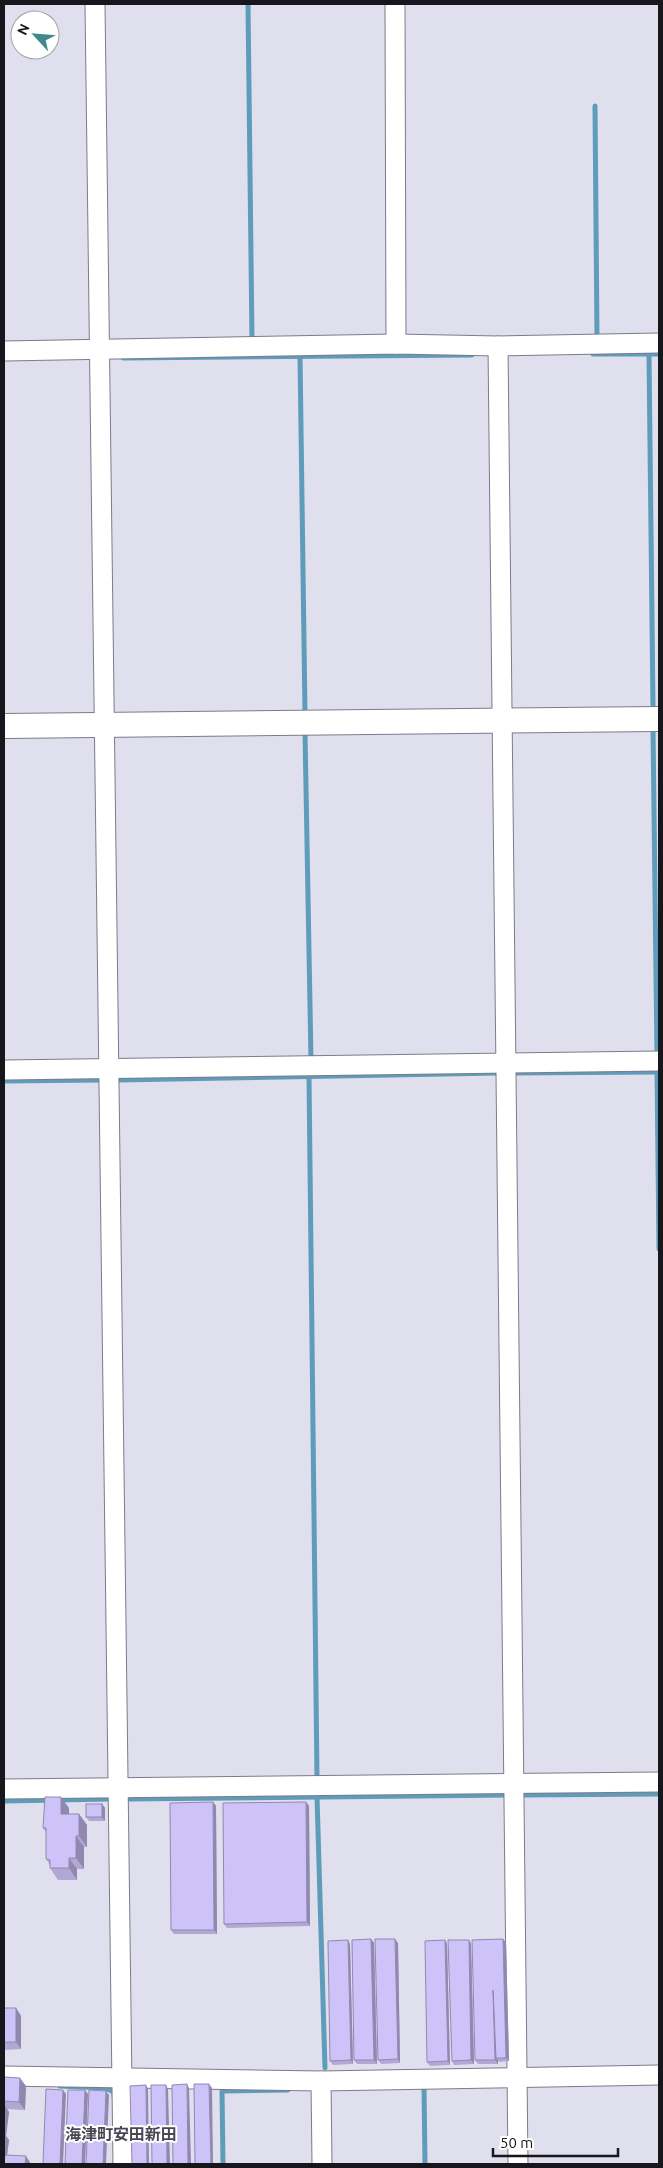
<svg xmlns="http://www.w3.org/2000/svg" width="663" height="2168" viewBox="0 0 663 2168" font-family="Ubuntu,'Noto Sans JP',sans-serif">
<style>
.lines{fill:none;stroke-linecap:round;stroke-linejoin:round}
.stream{stroke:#5e9cb9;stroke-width:5}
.minor-casing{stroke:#7d7b89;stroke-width:21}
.tertiary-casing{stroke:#7d7b89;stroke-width:26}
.minor{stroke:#fff;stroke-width:19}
.tertiary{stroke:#fff;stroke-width:24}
.wall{fill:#b1a8d6}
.shaded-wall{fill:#9088ae}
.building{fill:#cec3f9;stroke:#9088ae}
.labels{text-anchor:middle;stroke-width:4;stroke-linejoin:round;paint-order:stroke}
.quarter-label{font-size:16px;font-weight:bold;fill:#474652;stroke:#fff}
</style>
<rect width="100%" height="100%" fill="#e0dfee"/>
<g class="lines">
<g class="stream">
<polyline points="248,4 252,340"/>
<polyline points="595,106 597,338"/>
<polyline points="593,354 659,354"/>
<polyline points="649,355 653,707"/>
<polyline points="300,356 305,713"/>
<polyline points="123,358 472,355"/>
<polyline points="653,728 657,1056"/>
<polyline points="305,733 311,1060"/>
<polyline points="657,1068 659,1249"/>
<polyline points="512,1073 659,1072"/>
<polyline points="309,1077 317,1778"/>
<polyline points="118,1080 499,1073"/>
<polyline points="4,1081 102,1080"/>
<polyline points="522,1795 659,1794"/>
<polyline points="317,1796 325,2068"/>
<polyline points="127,1799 509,1795"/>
<polyline points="4,1801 111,1799"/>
<polyline points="424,2085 425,2164"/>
<polyline points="60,2086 105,2088 114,2092 114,2096"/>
<polyline points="223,2164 222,2091 288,2090"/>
</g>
<g class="minor-casing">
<g id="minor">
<polyline points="95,4 123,2164"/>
<polyline points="395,4 396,344"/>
<polyline points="498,346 518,2164"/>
<polyline points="4,351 396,344 498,346 659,343"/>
<polyline points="4,1070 659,1061"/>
<polyline points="4,1789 659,1782"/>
<polyline points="4,2076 321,2081 659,2075"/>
<polyline points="321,2081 322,2164"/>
</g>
</g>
<g class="tertiary-casing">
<polyline id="tertiary" points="4,726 659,719"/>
</g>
<use href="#minor" class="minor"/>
<use href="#tertiary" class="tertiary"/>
</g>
<g class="wall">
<polygon points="213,1802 216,1806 217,1934 174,1934 171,1930"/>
<polygon points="306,1802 309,1806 310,1926 227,1928 224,1924"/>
<polygon points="102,1804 105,1808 105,1821 89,1821 86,1817"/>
<polygon points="69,1808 69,1814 79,1814 87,1825 87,1847 84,1847 84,1869 77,1869 77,1880 58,1880 50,1868 50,1865 46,1859 46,1832 43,1828"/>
<polygon points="371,1939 374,1943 377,2064 357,2064 354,2060"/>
<polygon points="503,1939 506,1943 509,2061 499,2062 498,2060 498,2064 478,2064 475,2060"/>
<polygon points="445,1940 447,1944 450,2065 430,2066 427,2062"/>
<polygon points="469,1940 471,1944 474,2064 454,2065 452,2061"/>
<polygon points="398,1943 400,2063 381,2064 378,2060"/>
<polygon points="350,1944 353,2064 333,2065 330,2061"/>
<polygon points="4,2008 16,2008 21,2016 21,2049 4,2050"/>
<polygon points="4,2077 26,2086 25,2110 7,2109 9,2112 6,2136 9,2140 7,2155 31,2164 4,2164"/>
</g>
<g class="shaded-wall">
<polygon points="61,1797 69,1808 69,1825 61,1814"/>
<polygon points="213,1802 216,1806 217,1934 214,1930"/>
<polygon points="306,1802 309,1806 310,1926 307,1922"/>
<polygon points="102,1804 105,1808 105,1821 102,1817"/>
<polygon points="79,1814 87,1825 87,1847 79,1836"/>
<polygon points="76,1836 84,1847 84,1869 76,1858"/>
<polygon points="69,1858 77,1869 77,1880 69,1868"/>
<polygon points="371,1939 374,1943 377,2064 374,2060"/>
<polygon points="395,1939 398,1943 400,2063 398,2059"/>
<polygon points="503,1939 506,1943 509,2061 506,2058"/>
<polygon points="348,1940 350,1944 353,2064 351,2060"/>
<polygon points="445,1940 447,1944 450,2065 448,2061"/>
<polygon points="469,1940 471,1944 474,2064 471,2060"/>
<polygon points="493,1990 496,2058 498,2060 498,2064 495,2060"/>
<polygon points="16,2008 21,2016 21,2049 16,2042"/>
<polygon points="20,2078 26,2086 25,2110 19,2102"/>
<polygon points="187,2084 189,2088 191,2164 188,2164"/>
<polygon points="209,2084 212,2088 213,2164 211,2164"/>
<polygon points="146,2085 148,2089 149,2164 147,2164"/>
<polygon points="166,2085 168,2089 170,2164 167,2164"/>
<polygon points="63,2090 66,2094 63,2164 60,2164"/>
<polygon points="85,2090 88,2094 85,2164 82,2164"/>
<polygon points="106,2091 109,2095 106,2164 103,2164"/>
<polygon points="4,2104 9,2112 6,2136 9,2140 6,2164 4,2164"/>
<polygon points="26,2156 31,2164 25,2164"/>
</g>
<g class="building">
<polygon points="45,1797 61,1797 61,1814 79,1814 79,1836 76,1836 76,1858 69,1858 69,1868 50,1868 50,1860 46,1859 46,1828 43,1828"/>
<polygon points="213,1802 214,1930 171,1930 170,1803"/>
<polygon points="306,1802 307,1922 224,1924 223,1803"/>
<rect x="86" y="1804" width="16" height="13"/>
<polygon points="371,1939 374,2060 354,2060 352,1940"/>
<polygon points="375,1939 395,1939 398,2059 378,2060"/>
<polygon points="503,1939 506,2058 496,2058 493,1990 495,2060 475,2060 472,1940"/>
<polygon points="348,1940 351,2060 330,2061 328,1941"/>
<polygon points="445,1940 448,2061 427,2062 425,1941"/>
<polygon points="448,1940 469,1940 471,2060 452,2061"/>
<rect x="4" y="2008" width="12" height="34"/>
<polygon points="4,2077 20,2078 19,2102 4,2101"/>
<polygon points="187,2084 188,2164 173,2164 172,2085"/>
<polygon points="194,2084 209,2084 211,2164 195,2164"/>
<polygon points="146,2085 147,2164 132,2164 130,2086"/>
<polygon points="151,2085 166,2085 167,2164 152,2164"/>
<polygon points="46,2089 63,2090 60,2164 43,2164"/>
<polygon points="68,2090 85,2090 82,2164 65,2164"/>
<polygon points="89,2090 106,2091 103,2164 86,2164"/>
<polygon points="5,2155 26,2156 25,2164 4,2164"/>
</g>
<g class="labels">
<g class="quarter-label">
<text x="121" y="2140">海津町安田新田</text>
</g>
</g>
<rect width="663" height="2168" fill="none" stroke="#17161c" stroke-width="10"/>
<g transform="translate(35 35) rotate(296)"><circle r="24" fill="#ffffff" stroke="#a2a2a4"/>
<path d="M0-4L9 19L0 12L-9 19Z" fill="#41898d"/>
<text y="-8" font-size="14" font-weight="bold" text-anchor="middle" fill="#17161c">N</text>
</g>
<path d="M493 2148v8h125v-8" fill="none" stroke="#17161c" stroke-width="2.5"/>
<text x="500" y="2148" font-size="15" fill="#17161c" stroke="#ffffff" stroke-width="4" paint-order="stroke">50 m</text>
</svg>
